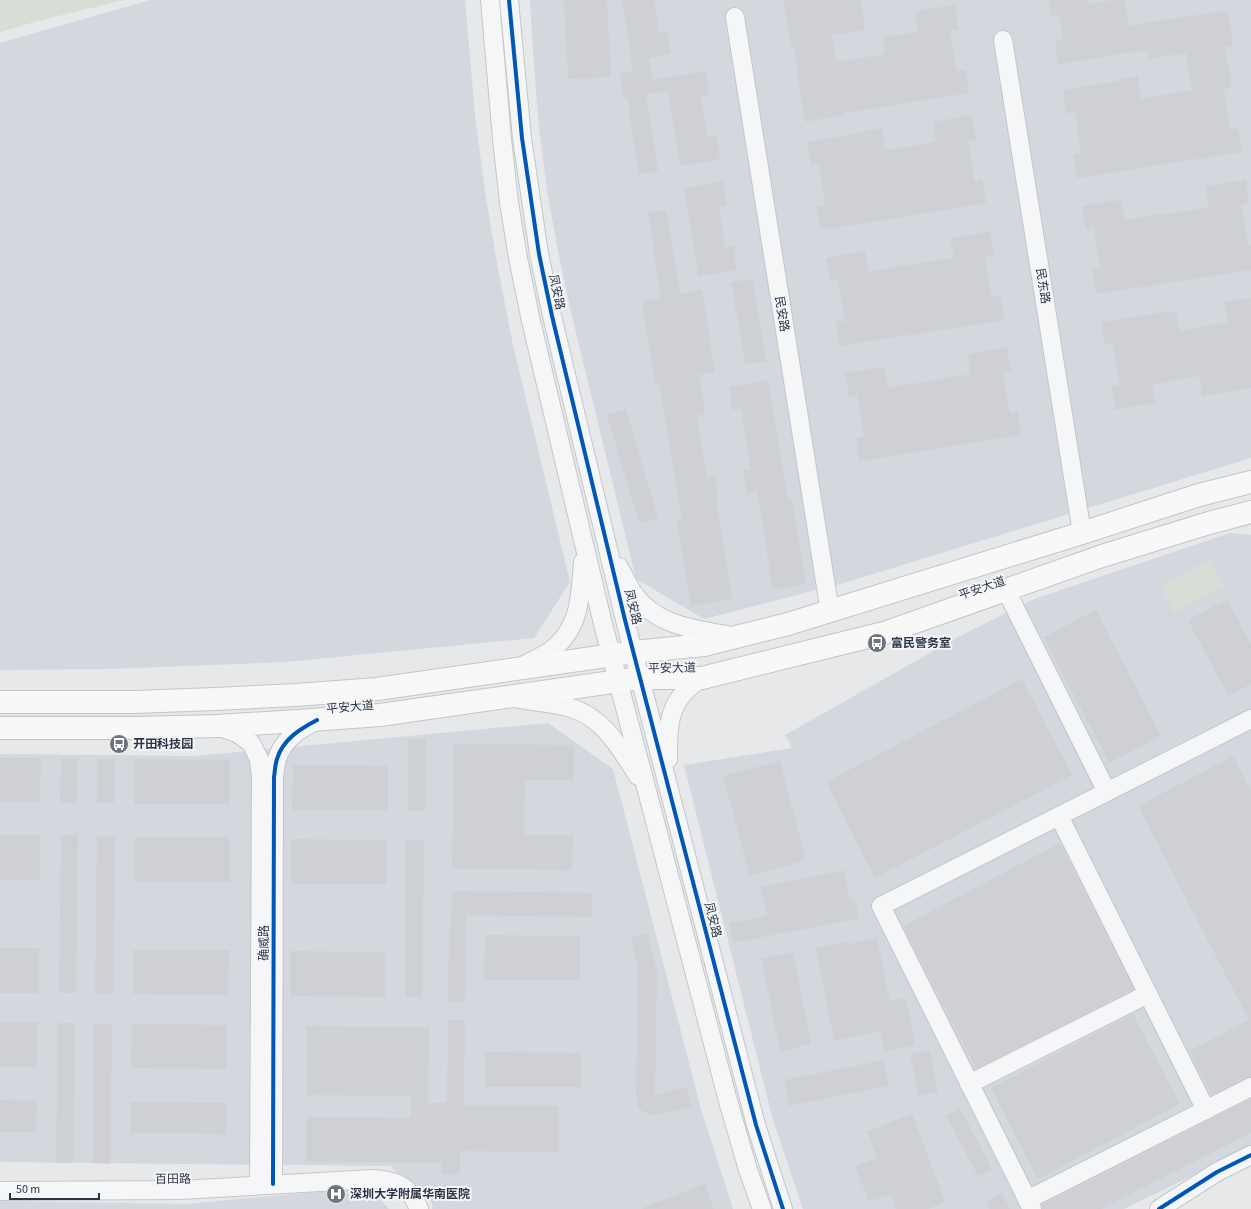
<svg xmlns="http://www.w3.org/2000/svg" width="1251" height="1209" viewBox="0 0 1251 1209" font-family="'Source Sans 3','Noto Sans SC',sans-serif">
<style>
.built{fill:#d4d7dd}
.green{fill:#d6ded6}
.building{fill:#ced0d3}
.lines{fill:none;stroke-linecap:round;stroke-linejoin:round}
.minor-casing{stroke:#c4c6c8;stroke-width:20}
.major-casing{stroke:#c2c5c8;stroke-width:24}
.minor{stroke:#f5f6f7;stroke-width:18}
.major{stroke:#f8f8f8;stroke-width:22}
.cycleway-casing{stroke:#f4f6f9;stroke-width:6}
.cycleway{stroke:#0057b8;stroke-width:4}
.labels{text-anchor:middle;stroke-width:4;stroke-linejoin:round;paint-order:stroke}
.street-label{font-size:12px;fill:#2b3445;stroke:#f4f6f9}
.poi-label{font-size:12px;font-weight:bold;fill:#2b3445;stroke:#f4f6f9;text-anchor:start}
</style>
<rect width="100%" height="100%" fill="#e6e8ea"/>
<g class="built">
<polygon points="150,0 465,0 475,115 485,192 498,269 513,345 570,582 534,638 285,662 110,669 0,670 0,43"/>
<polygon points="530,0 1251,0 1251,458 844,583 704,619 636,579 571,312 558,251 547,190 539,128 534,66"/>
<polygon points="1230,533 1251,535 1251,1147 1124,1209 803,1209 773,1120 684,765 792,748 785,735 960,636 1034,599"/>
<polygon points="548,723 613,769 701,1109 733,1209 432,1209 432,1203 390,1166 0,1162 0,754 194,756"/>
<polygon points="369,1187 389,1209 0,1209 0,1201 186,1204"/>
</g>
<g class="green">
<polygon points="0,0 124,0 38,21 0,32"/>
<polygon points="1210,559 1225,586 1174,613 1160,586"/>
</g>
<g class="building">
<polygon points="564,0 607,0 611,77 568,79"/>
<polygon points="622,0 654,0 659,32 667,30 671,54 649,58 652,80 706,71 709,95 701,96 708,137 716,136 720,159 680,166 668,90 646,94 658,171 639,174 627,97 624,98 620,74 633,71"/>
<polygon points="784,0 860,0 865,30 832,35 836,62 885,54 883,38 918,32 915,11 955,5 958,29 950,30 957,71 965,69 969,93 844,113 844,115 805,122 793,44 791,45"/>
<polygon points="1048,0 1089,0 1089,4 1113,0 1125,0 1129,26 1228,10 1233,45 1225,47 1232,88 1224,89 1230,130 1238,128 1242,152 1077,178 1073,155 1081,153 1075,112 1067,114 1063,90 1119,81 1119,79 1138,76 1141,99 1192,90 1186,53 1148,59 1147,50 1058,64 1055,41 1063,40 1059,15 1051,16"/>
<polygon points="972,115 976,139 968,140 974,181 982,180 986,203 821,230 817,206 825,205 819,164 811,165 807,142 864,132 863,131 882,128 885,150 936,142 933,122"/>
<polygon points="1246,180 1249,204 1241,205 1248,246 1251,245 1251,270 1096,294 1092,270 1100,269 1094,228 1086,230 1082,206 1121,200 1125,220 1160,214 1161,215 1209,207 1206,186"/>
<polygon points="723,181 727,205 719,206 725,247 733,246 737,270 698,276 684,188"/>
<polygon points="666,210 680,294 702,290 715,372 699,375 705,414 697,416 707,476 715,474 718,498 716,498 732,599 691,606 677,521 682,520 659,382 655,383 642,301 661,298 648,213"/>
<polygon points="990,232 994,255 985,256 992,297 1000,296 1004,320 840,346 836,322 845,321 838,280 830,281 826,258 865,251 869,272 904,265 905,266 954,258 950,238"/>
<polygon points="753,279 766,361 745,364 731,282"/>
<polygon points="1251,298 1251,388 1202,396 1199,376 1152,384 1155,403 1115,410 1112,386 1120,385 1113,344 1105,345 1101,322 1176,311 1179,331 1227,322 1224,302"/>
<polygon points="1007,347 1011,371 1003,372 1010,413 1018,412 1021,435 859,461 856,438 864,436 857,395 849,397 845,373 885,367 888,388 971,374 968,354"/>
<polygon points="768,380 788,500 792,499 806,584 773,590 757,492 747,494 743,470 750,469 741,409 732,410 729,387"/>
<polygon points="626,409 658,518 639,523 607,415"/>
<polygon points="1227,599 1251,645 1251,684 1228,696 1188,620"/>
<polygon points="1096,610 1161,736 1109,763 1044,637"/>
<polygon points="1022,679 1072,775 875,878 826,782"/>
<polygon points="408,739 426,739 425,811 408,810"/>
<polygon points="454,744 574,745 574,780 525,780 524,835 573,835 572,870 452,869"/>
<polygon points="1233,756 1251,791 1251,1077 1246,1078 1212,1095 1189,1051 1249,1020 1138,806"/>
<polygon points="0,757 41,758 40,802 0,802"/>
<polygon points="61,758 78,758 77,803 60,802"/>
<polygon points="97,759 115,759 114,803 97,803"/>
<polygon points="135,759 230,760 230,804 134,804"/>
<polygon points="780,761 806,860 750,876 723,776"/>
<polygon points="293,765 388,766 388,810 292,810"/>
<rect x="0" y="835" width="40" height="45"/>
<polygon points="61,835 78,835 76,993 59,993"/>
<polygon points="97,836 115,837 113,994 95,994"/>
<polygon points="135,837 230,837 230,882 134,882"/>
<polygon points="291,839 387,840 386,884 291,884"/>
<polygon points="406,840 424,840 422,997 405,997"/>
<polygon points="1060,843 1134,989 976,1069 903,926"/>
<polygon points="844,870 850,899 855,898 859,918 733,943 729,923 767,916 761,887"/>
<polygon points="452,891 592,893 592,917 466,915 465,1002 448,1002 449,930 451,930"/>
<polygon points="647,933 657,973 655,1095 687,1087 691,1107 655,1115 645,1113 641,1110 638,1106 636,1097 638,968 631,937"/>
<polygon points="485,935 580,936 580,980 484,980"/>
<polygon points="877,938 890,1001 906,998 915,1045 884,1051 880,1031 834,1041 816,948 847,942 848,944"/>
<rect x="0" y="948" width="39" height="45"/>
<polygon points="133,950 229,950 228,995 133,994"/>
<polygon points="290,951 385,952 385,997 290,996"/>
<polygon points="793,952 811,1044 780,1051 761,958"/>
<polygon points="1133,1014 1180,1104 1038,1179 991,1088"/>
<polygon points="448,1020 465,1020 464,1106 559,1106 558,1152 460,1151 460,1174 441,1174 441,1163 306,1162 306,1117 411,1118 411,1096 307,1095 307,1026 429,1027 428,1103 447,1103"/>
<polygon points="0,1022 38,1022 37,1067 0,1067"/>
<polygon points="58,1023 75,1023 73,1163 56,1163"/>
<polygon points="94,1024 112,1024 110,1164 93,1163"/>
<polygon points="132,1024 227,1025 227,1069 131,1068"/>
<polygon points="930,1050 938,1092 918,1096 910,1054"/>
<polygon points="485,1052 581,1053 581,1087 485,1087"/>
<polygon points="884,1060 889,1086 789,1106 784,1080"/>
<polygon points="1251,1099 1251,1133 1101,1209 1042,1209 1042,1205"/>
<polygon points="0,1100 37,1101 36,1132 0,1132"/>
<polygon points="131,1102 226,1103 226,1134 130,1133"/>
<polygon points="960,1108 992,1169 978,1176 946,1116"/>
<polygon points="912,1114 945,1202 927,1209 896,1209 890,1194 869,1202 855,1166 877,1158 867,1131"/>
<polygon points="705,1184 714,1209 643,1209 642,1208"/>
<polygon points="1002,1193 1010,1209 990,1209 986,1202"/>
</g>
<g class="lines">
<g class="minor-casing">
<g id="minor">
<polyline points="490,0 502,139 509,202 518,258 531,321 603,624 646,787 728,1101 748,1170 762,1209"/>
<polyline points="509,0 522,138 539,254 552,316 625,620 756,1125 783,1209"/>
<polyline points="735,17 830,612"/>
<polyline points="1003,40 1082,533"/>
<path d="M619 567C624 576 628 586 634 594 658 628 698 629 736 637"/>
<polyline points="1006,590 1107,792"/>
<path d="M524 665C532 661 541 657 549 652 581 629 580 597 583 562"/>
<path d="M519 699C536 702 554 703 571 708 604 718 620 748 638 776"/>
<polyline points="219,727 237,733 251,743 259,759 261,778 259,1185"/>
<path d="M668 759C668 723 668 699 702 678"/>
<polyline points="1059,816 1206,1110"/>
<polyline points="969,1084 1148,994"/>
<path d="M273 1184 274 777C275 771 275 765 277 759 283 739 300 729 317 720"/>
<path d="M0 1191 181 1190 372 1179C396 1180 410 1186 419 1209"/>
<polyline points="1027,1200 1251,1087"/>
<polyline points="1032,1209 881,906 1251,719"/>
<polyline points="1159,1209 1217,1172 1251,1155"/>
</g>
</g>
<g class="major-casing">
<g id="major">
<polyline points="0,702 134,702 215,699 296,695 377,689 634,652 704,645 788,624 1082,533 1199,495 1251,482"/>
<polyline points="0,728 135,728 217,726 298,721 380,715 640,678 702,678 884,633 1102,556 1209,523 1251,512"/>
</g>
</g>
<use href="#minor" class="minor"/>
<use href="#major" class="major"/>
<g class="cycleway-casing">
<g id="cycleway">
<polyline points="509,0 522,138 539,254 552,316 625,620 756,1125 783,1209"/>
<path d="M273 1184 274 777C275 771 275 765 277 759 283 739 300 729 317 720"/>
<polyline points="1159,1209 1217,1172 1251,1155"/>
</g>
</g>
<use href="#cycleway" class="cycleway"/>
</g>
<defs>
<g id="bus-disc" transform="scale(1)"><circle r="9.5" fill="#6c737f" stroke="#f4f6f9"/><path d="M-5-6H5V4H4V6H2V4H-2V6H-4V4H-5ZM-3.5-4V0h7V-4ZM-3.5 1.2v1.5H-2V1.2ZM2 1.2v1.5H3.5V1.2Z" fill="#fff"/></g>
<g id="hospital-disc" transform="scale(1)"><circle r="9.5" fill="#6c737f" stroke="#f4f6f9"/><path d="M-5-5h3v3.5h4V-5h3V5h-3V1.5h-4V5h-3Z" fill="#fff"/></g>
</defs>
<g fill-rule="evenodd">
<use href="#bus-disc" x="877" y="643"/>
<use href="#bus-disc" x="119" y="744"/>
<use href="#hospital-disc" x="336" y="1194"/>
</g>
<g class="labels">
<g class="street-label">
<text transform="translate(1043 286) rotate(81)" y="4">民东路</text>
<text transform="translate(557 292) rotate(78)" y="4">凤安路</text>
<text transform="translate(782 314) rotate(81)" y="4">民安路</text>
<text transform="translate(982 588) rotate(-19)" y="4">平安大道</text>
<text transform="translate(633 607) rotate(76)" y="4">凤安路</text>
<text transform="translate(672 668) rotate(-1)" y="4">平安大道</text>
<text transform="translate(350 707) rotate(-5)" y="4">平安大道</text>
<text transform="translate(713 920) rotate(76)" y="4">凤安路</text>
<text transform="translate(264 943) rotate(-90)" y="4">确威路</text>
<text transform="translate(173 1179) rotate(-1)" y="4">百田路</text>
</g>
<g class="poi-label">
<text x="891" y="647">富民警务室</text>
<text x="133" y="748">开田科技园</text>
<text x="350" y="1198">深圳大学附属华南医院</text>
</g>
</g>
<path d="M10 1193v6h89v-6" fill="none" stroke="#2b3445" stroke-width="2"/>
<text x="16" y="1193" font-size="12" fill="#2b3445" stroke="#f4f6f9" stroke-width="3" paint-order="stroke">50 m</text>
</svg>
